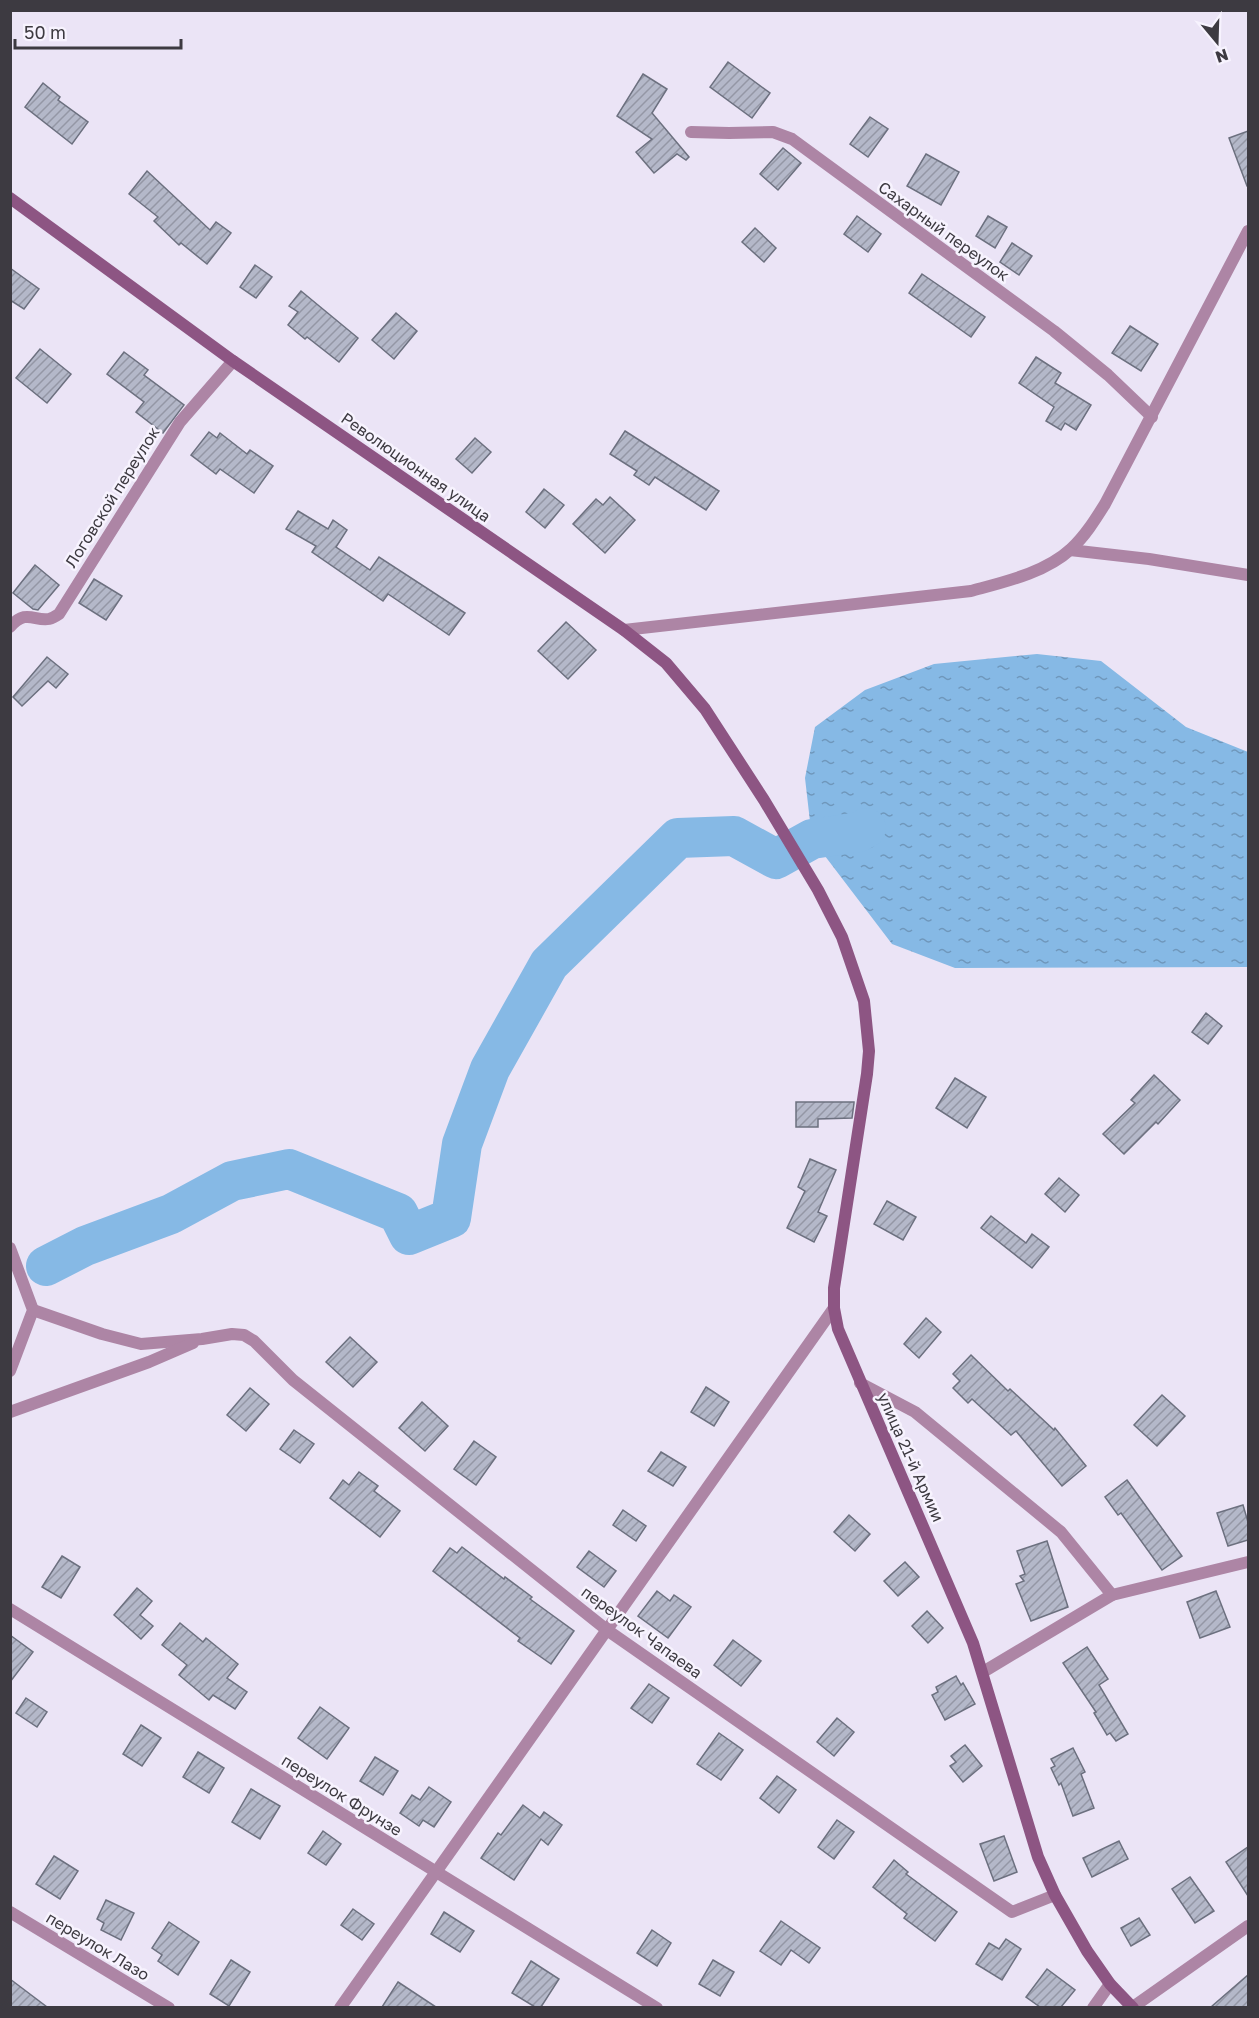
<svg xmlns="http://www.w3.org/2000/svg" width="1259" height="2018" viewBox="0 0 1259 2018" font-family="'Golos Text',sans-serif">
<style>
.water{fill:url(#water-ripples)}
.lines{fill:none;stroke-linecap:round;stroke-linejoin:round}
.river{stroke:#86b9e5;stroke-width:40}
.building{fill:url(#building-hatch);stroke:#6c707f;stroke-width:1.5}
.service{stroke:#ad85a5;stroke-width:12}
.minor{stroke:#ad85a5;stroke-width:12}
.secondary{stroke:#8d5583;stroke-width:12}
.labels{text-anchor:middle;stroke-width:5;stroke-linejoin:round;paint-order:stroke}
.street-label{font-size:16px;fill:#3d3a41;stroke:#f7f3fe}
</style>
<defs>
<pattern id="water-ripples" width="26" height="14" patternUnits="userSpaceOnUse" patternTransform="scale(1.5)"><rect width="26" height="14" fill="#86b9e5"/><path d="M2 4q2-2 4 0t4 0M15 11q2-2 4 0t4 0" fill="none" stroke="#6f97bb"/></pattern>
<pattern id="building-hatch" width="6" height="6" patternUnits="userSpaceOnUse" patternTransform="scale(1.5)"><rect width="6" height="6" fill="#b4b8c9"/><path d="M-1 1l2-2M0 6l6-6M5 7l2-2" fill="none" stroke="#9497a5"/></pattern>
</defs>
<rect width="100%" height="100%" fill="#ebe4f6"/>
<polygon class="water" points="1037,654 1101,661 1186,727 1248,752 1248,967 955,968 892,944 812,839 805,778 815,727 865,690 934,664"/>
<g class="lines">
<polyline class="river" points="46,1266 85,1246 171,1214 232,1181 289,1169 398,1213 409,1235 451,1218 462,1144 490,1069 549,964 678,838 734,836 776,859 812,839 859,832 866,828"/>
</g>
<g class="building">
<polygon points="728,62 770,93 752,118 710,87"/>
<polygon points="643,74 667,89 652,113 689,157 686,160 677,154 654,173 636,152 652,139 617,116"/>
<polygon points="43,83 60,97 58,100 88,122 72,144 25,107"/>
<polygon points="870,117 888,129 868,157 850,144"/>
<polygon points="1248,131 1248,186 1247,186 1229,138"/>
<polygon points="783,148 801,163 778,190 760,174"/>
<polygon points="926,154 959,172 941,205 907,186"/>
<polygon points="147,171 210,230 216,222 231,233 207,264 181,243 179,245 154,221 158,217 129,194"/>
<polygon points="857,216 881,234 868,252 844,234"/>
<polygon points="988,216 1007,227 995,248 976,236"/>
<polygon points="755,228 776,248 764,262 742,242"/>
<polygon points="1012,243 1032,256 1019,275 1000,262"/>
<polygon points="255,265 272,277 256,298 240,287"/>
<polygon points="10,268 39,289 24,309 10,300"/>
<polygon points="922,274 985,317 971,337 909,293"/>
<polygon points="301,291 358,338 339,362 307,337 305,339 288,325 298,312 289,306"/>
<polygon points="396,313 417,331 394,359 372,340"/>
<polygon points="1130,326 1158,344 1141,371 1112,353"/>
<polygon points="40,349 71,374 47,403 16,378"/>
<polygon points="124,352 148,370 144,375 184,405 163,433 136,412 144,402 107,374"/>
<polygon points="1036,357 1061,373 1055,383 1091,405 1076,430 1065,423 1061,430 1046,421 1054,407 1019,383"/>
<polygon points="625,431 719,491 706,510 655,477 649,485 634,475 637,471 610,454"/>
<polygon points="209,432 217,438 220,433 247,454 250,450 273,466 254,493 220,469 216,474 191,455"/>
<polygon points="475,438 491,452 472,473 456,459"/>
<polygon points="544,489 564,505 545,528 526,512"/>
<polygon points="610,497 635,520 605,553 573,524 596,499 603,505"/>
<polygon points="298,511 328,529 333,520 347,530 336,547 370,570 379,557 465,613 449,635 388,594 383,601 312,552 316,546 286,529"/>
<polygon points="35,565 59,585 38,610 33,609 13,593"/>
<polygon points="94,579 122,596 106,620 79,603"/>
<polygon points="566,622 596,650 568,679 538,651"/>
<polygon points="47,657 68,674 56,688 48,681 22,706 13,697"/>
<polygon points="1206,1013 1222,1026 1208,1044 1192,1032"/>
<polygon points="1154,1075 1180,1100 1158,1124 1156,1122 1124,1154 1103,1134 1135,1103 1131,1100"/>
<polygon points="955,1078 986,1097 967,1128 936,1108"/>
<polygon points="796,1102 854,1102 854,1103 852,1118 818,1119 818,1127 796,1127"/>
<polygon points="810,1159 836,1170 818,1212 827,1216 814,1242 787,1228 805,1191 798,1187"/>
<polygon points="1059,1178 1079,1195 1065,1212 1045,1194"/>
<polygon points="887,1201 916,1217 903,1240 874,1224"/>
<polygon points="991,1216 1026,1243 1032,1234 1049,1247 1032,1268 981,1228"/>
<polygon points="926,1318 941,1332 919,1358 904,1344"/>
<polygon points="350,1337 377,1362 353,1387 326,1362"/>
<polygon points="971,1355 1008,1391 1010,1389 1054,1430 1055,1428 1086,1466 1062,1486 1016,1431 1011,1435 972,1399 968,1403 953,1388 960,1381 953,1374"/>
<polygon points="706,1387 729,1402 714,1426 691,1412"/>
<polygon points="250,1388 269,1404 246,1431 227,1415"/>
<polygon points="1162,1395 1185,1416 1157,1446 1134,1425"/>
<polygon points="422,1402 448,1426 425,1451 399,1428"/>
<polygon points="294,1430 314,1444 300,1463 280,1449"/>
<polygon points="474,1441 496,1457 476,1485 454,1469"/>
<polygon points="661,1452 686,1467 673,1486 648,1471"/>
<polygon points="359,1472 378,1486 374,1491 400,1511 380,1537 330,1498 343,1480 349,1485"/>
<polygon points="1127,1480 1182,1556 1162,1570 1121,1513 1118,1515 1105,1497"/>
<polygon points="1243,1505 1248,1522 1248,1540 1228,1546 1217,1513"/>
<polygon points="623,1510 646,1526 636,1541 613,1525"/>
<polygon points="849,1515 870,1534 855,1551 834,1532"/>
<polygon points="1047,1541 1068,1607 1031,1621 1016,1584 1024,1581 1020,1576 1025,1574 1017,1551"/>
<polygon points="462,1547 504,1579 505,1577 532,1597 530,1599 574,1631 551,1664 518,1641 520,1638 433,1571 450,1548 457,1553"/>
<polygon points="589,1551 616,1571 604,1587 577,1567"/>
<polygon points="62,1556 80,1567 61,1598 42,1587"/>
<polygon points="905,1562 919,1577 898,1596 884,1581"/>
<polygon points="137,1588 152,1601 140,1615 153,1626 141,1639 114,1615"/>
<polygon points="657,1591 670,1601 674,1595 691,1607 668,1638 638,1616"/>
<polygon points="1216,1591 1230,1627 1200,1638 1187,1602"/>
<polygon points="927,1611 943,1628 928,1643 912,1626"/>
<polygon points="180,1623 203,1642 206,1638 238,1664 227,1678 247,1692 235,1709 213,1695 209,1700 179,1675 187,1665 162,1645"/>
<polygon points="10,1635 33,1652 10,1682"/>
<polygon points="733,1640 761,1661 741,1686 714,1665"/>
<polygon points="1087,1647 1108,1679 1099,1685 1128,1734 1116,1741 1110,1733 1107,1735 1094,1713 1096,1712 1063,1663"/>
<polygon points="956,1676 961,1685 963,1683 975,1704 945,1720 932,1695 938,1692 936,1687"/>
<polygon points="649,1684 669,1698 652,1723 631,1708"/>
<polygon points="26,1698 47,1712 37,1727 16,1713"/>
<polygon points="320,1707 349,1728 327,1759 298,1738"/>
<polygon points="837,1718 854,1732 834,1756 817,1742"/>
<polygon points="141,1725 161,1738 142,1766 123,1754"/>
<polygon points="719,1733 743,1750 721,1780 697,1764"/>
<polygon points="965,1745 982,1766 963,1782 950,1766 956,1762 951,1756"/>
<polygon points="1073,1748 1085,1772 1081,1774 1094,1808 1073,1816 1061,1783 1059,1785 1051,1768 1055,1766 1051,1759"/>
<polygon points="198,1752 224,1768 209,1793 183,1777"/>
<polygon points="375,1757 398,1771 383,1795 360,1781"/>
<polygon points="777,1776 796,1790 779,1813 760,1798"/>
<polygon points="429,1787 451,1802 434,1827 423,1820 419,1826 400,1813 412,1795 420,1800"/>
<polygon points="251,1789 280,1806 260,1839 232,1822"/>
<polygon points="523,1805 540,1818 544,1812 562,1825 548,1845 541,1839 514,1880 481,1858 498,1833 501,1835"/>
<polygon points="837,1820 854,1832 834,1859 818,1847"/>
<polygon points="323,1831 341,1844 326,1865 308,1853"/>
<polygon points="1004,1836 1017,1872 994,1881 980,1844"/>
<polygon points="1119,1841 1128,1859 1092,1877 1083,1858"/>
<polygon points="1248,1847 1248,1896 1226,1862"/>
<polygon points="54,1856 78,1871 60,1899 36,1884"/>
<polygon points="894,1860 908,1872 906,1874 957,1912 935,1941 904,1918 907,1914 873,1887"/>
<polygon points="1190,1877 1214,1911 1195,1923 1172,1889"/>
<polygon points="106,1900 134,1913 121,1940 101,1930 104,1923 97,1919"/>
<polygon points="353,1909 374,1924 362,1940 341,1925"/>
<polygon points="444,1912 474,1931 460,1952 431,1934"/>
<polygon points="1139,1918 1150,1935 1131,1946 1121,1928"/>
<polygon points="781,1921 820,1948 809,1963 791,1950 781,1965 760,1951"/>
<polygon points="169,1922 199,1942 178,1975 158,1961 162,1955 152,1948"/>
<polygon points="652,1930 671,1943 657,1966 637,1953"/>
<polygon points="1006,1939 1021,1949 1002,1980 976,1964 989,1943 999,1949"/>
<polygon points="231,1960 250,1972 229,2006 210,1994"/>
<polygon points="713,1960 734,1972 720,1996 699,1984"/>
<polygon points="531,1961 559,1979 541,2007 535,2007 512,1993"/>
<polygon points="1047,1969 1075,1990 1061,2007 1040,2007 1026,1997"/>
<polygon points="1248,1975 1248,2007 1211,2007"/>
<polygon points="10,1979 47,2007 10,2007"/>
<polygon points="398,1982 436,2007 382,2007"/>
</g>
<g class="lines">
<polyline class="service" points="1070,550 1149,559 1248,575"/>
<g class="minor">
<polyline points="691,132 729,133 773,132 792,139 1054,331 1108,375 1152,417"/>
<path d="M10 627C26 608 35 622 49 619 53 618 56 616 59 614L180 422 233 361"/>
<path d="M624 630 971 591C1004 582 1045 573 1071 549 1085 536 1095 520 1105 504L1248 231"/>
<polyline points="10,1248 33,1310 10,1371"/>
<polyline points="33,1310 102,1334 141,1344 202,1339 232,1334 244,1335 254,1341 293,1380 607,1630 1012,1912 1055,1895"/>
<polyline points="860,1383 915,1412 1061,1532 1112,1595"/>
<polyline points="10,1412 149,1362 193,1343"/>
<polyline points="10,1609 657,2008"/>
<polyline points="983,1672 1112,1595 1248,1562"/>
<polyline points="10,1912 169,2008"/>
<polyline points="1133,2007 1248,1926"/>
<polyline points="340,2008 834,1308"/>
<polyline points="1093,2008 1110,1984"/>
</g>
<polyline class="secondary" points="10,198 233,361 624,630 666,663 705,709 764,800 818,890 842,937 864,1001 869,1051 867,1074 834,1288 834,1308 838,1329 973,1643 1038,1857 1055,1895 1087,1951 1110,1984 1133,2008"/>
</g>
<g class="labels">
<g class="street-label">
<text transform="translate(944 231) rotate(36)" y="6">Сахарный переулок</text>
<text transform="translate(416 467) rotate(35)" y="6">Революционная улица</text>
<text transform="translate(112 497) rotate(-58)" y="6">Логовской переулок</text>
<text transform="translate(911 1457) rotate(66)" y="6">улица 21-й Армии</text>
<text transform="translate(642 1632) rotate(36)" y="6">переулок Чапаева</text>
<text transform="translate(342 1795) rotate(32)" y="6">переулок Фрунзе</text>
<text transform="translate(98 1946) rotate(31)" y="6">переулок Лазо</text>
</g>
</g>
<rect width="1259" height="2018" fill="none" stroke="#3d3a41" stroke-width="24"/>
<g transform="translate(1217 42) rotate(161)" stroke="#f7f3fe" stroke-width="4.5" paint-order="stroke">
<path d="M0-4.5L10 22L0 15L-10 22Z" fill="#3d3a41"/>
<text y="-9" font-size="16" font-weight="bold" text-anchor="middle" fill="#3d3a41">N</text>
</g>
<path d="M15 39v9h166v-9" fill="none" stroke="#3d3a41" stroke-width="3"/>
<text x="24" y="39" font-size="18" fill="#3d3a41" stroke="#f7f3fe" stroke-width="4.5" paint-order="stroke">50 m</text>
</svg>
